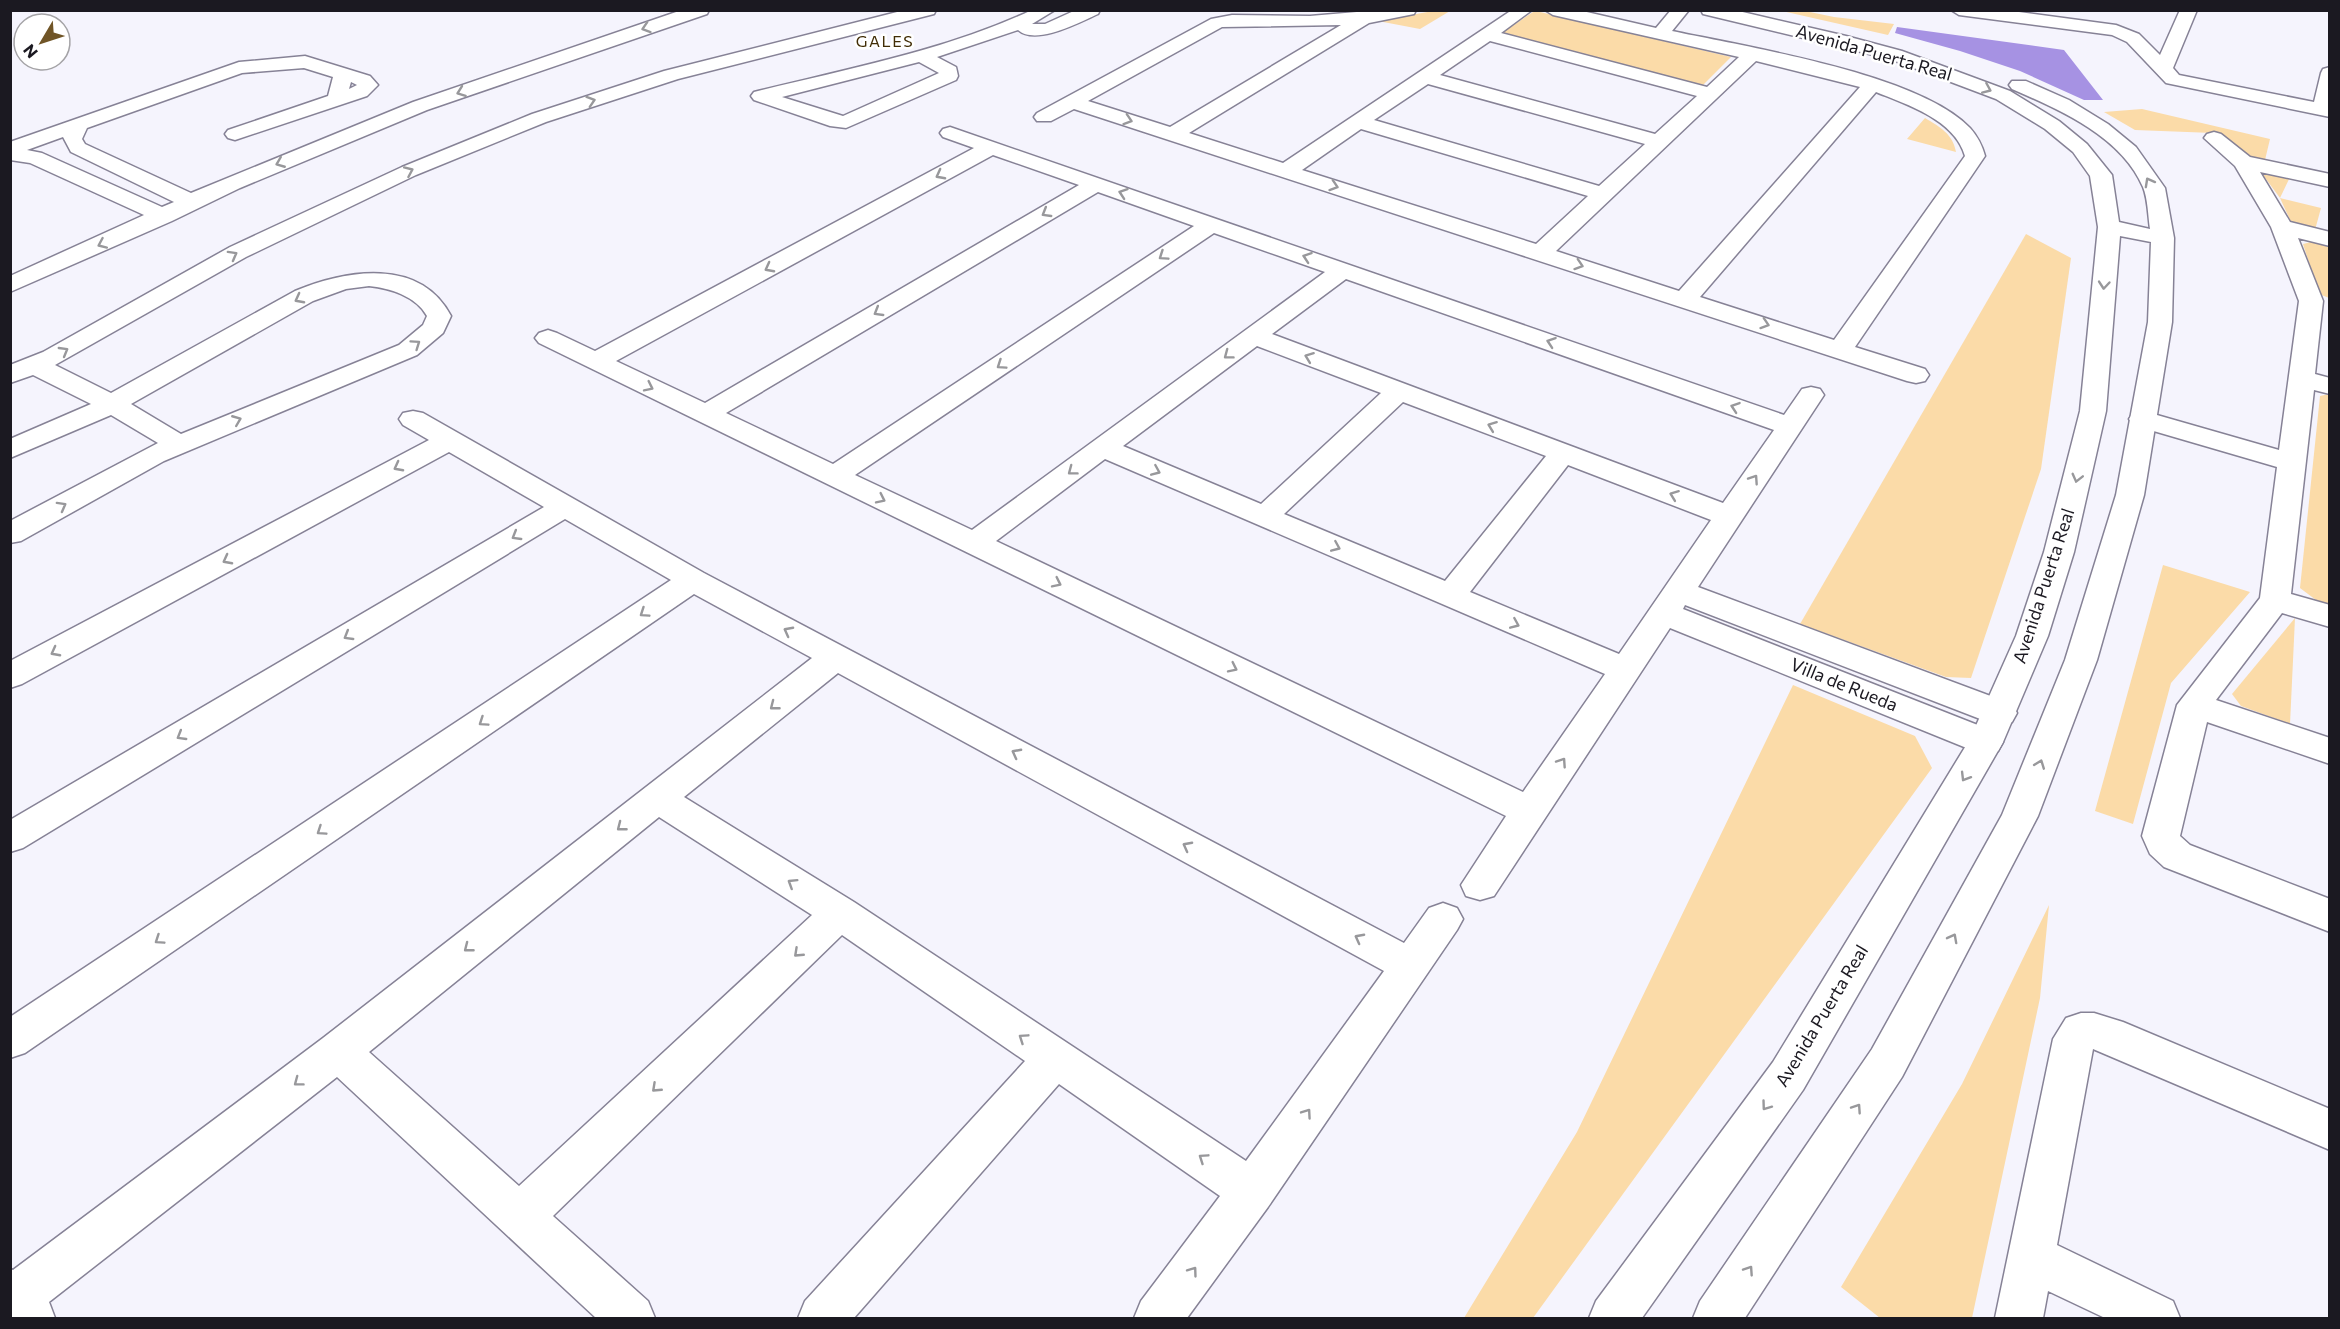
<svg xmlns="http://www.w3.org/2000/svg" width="2340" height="1329" viewBox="0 0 2340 1329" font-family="Commissioner,sans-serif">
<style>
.green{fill:#fbdba8}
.water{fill:#a692e3}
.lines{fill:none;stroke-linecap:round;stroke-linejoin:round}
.minor-casing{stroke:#868296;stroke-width:3}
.major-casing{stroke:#868296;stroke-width:3}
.minor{fill:#fff;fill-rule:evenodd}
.major{fill:#fff;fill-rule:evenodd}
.oneway{stroke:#98989b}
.labels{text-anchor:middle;stroke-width:5;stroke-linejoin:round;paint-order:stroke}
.far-neighbourhood-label{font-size:16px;letter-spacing:1.5px;fill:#412d06;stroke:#fff}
.street-label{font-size:18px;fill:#1b1921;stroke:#fff}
</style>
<rect width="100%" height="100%" fill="#f5f4fd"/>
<g class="green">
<polygon points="1433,11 1450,11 1420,29 1378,21"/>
<polygon points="1782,11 1805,11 1834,17 1894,24 1888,35"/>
<polygon points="1533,12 1540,12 1731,57 1703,85 1698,85 1505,36 1502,33"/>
<polygon points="2142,109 2270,139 2265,160 2251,157 2213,133 2135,130 2104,112"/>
<path d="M1925 118C1940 127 1953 134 1956 152L1907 139Z"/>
<polygon points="2270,173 2290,177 2280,198 2321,208 2315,230 2291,222 2280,198 2263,175"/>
<polygon points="2026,234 2071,258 2041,469 1971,678 1946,677 1800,624"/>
<polygon points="2311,242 2329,247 2329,298 2319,294 2303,244"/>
<polygon points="2329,394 2329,604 2316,600 2300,588 2320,396"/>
<polygon points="2163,565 2250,592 2171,683 2133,824 2095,811"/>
<polygon points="2295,618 2290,724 2241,706 2232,694"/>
<polygon points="1793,685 1915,736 1932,768 1533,1318 1464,1318 1577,1132"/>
<polygon points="2049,905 2040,998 1972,1318 1880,1318 1841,1287 1962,1084"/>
</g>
<polygon class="water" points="1897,27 2064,50 2103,100 2084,100 2020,71 1960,51 1895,33"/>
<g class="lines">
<g class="minor-casing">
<g id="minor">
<path d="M682 10H709L707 14 427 110 240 188 172 221 10 292V276L144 215 30 163 10 160V142L239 62 305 56 370 76 378 85 367 96 235 140 228 138 225 134 228 130 328 96 333 77 304 68 242 73 87 128 82 139 85 144 191 193 413 102ZM351 82 357 85 349 89ZM63 137 71 152 174 202 162 207 42 153 27 150Z"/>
<path d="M905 10H936L934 14 678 79 546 122 416 175 246 257 55 365 111 393 295 291C346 270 420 257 451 316L443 333 417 355 164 461 21 541 10 543V521L158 443 111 415 10 458V439L91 404 33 375 10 383V365L43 352 230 247 402 167 532 114 664 71ZM369 286C389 288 416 296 427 316L423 325 399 345 181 434 131 404 313 301 346 289Z"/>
<path d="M1032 10H1055L1032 24H1045L1076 10H1100L1098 14C1080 22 1036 46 1018 30L937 57 956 67 958 76 956 80 846 128 830 126 754 100 751 96 754 92C847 69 944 51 1032 10ZM919 62 939 73 843 116 782 97Z"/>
<path d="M1380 10H1416L1414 14 1369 23 1189 133 1283 163 1512 10H1532L1501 33 1707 87 1739 57 1553 15 1545 10H1578L1656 28 1671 10H1689L1672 31C1747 47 1919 74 1970 128 1978 137 1982 145 1985 156L1855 347 1925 369 1929 375 1925 381 1916 383 1907 381 1074 109 1051 121H1037L1034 117 1037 113 1211 19 1232 15 1310 16ZM1341 25 1170 127 1088 101 1222 27ZM1490 41 1697 96 1655 134 1440 75ZM1756 61 1860 87 1679 291 1556 251ZM1428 84 1645 144 1599 186 1374 120ZM1876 92C1908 105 1955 120 1965 156L1834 340 1700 297ZM1361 129 1588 196 1536 244 1302 170Z"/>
<polygon points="1951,10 2004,10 2116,25 2139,34 2160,55 2180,10 2197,10 2173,68 2179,75 2314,102 2321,73 2323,69 2330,67 2330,117 2166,83 2127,42 2112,35 1959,15"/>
<path d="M950 127 1784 415 1802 389 1811 387 1820 389 1824 395 1698 587 2012 704 2017 713 2012 722 2000 725 1988 722 1685 605 1683 609 1998 733 2003 742 1998 751 1986 755 1974 751 1670 628 1494 896 1480 900 1466 896 1461 885 1506 816 539 343 535 338 539 333 548 330 557 333 595 351 974 148 943 137 940 133 943 129ZM993 155 1079 185 705 403 616 361ZM1098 192 1194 226 833 464 726 413ZM1214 233 1325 272 972 530 855 475ZM1346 279 1774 430 1723 503 1272 334ZM1257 346 1381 393 1261 504 1123 446ZM1403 402 1546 456 1445 581 1284 514ZM1105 459 1605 674 1523 792 996 541ZM1568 465 1711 520 1619 654 1470 592Z"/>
<polygon points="2214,132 2221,134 2250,157 2330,174 2330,187 2260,172 2290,222 2330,232 2330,246 2298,238 2323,301 2315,374 2330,378 2330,394 2314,390 2291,594 2330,605 2330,627 2282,613 2216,700 2330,738 2330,764 2207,722 2180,836 2190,845 2330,899 2330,932 2164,867 2150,854 2142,836 2177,705 2260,598 2277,467 2133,425 2129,419 2133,413 2143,411 2279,450 2299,301 2271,227 2235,166 2204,138 2207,134"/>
<path d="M413 411 423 413 704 573 1404 943 1429 908 1443 903 1457 908 1463 919 1457 930 1268 1207 1187 1318H1134L1141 1301 1220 1196 1059 1084 854 1318H798L805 1301 1025 1061 842 935 553 1216 648 1301 655 1318H596L337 1077 49 1302 55 1318H10V1269L13 1270 323 1038 812 658 694 594 25 1053 10 1058V1017L671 580 565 519 23 848 10 852V820L544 507 449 452 22 684 10 688V661L429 440 403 425 399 419 403 413ZM838 673 1384 971 1246 1161 854 902 684 797ZM659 817 812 915 519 1186 369 1052Z"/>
<polygon points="2081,1013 2094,1013 2123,1022 2330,1109 2330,1150 2093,1049 2057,1245 2173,1301 2180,1318 2105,1318 2048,1291 2043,1318 1995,1318 2053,1039 2066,1018"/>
</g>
</g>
<g class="major-casing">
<path id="major" d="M1701 10H1734L1846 36 1902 51 2010 91 2059 121 2087 144 2112 175 2119 222 2150 229C2148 216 2148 199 2143 187 2121 136 2060 110 2012 89L2009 85 2012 81H2026L2069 100 2108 124 2136 147 2165 188 2174 238 2172 322 2144 495 2097 660 2038 816 1902 1077 1745 1318H1693L1700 1301 1872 1049 2002 815 2065 660 2116 495 2148 322 2151 242 2120 236 2106 411 2074 552 2048 636 2003 742 1803 1090 1642 1318H1589L1596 1301 1773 1062 1970 739 2016 636 2044 552 2080 411 2098 227 2090 176 2073 152 2045 129 1996 99 1890 59 1703 14Z"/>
</g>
<use href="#minor" class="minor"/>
<use href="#major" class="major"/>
</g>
<defs><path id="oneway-chevron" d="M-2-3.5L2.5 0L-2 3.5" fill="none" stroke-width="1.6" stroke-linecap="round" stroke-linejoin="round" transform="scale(1.5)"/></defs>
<g class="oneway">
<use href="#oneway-chevron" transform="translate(646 28) rotate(162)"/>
<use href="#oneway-chevron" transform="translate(1987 89) rotate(23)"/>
<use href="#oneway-chevron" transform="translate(461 92) rotate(160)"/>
<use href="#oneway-chevron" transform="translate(591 101) rotate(-18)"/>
<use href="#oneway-chevron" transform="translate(1128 120) rotate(18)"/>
<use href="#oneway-chevron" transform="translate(280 163) rotate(158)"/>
<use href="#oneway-chevron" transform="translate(409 171) rotate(-24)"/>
<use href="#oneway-chevron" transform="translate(940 175) rotate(152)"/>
<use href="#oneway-chevron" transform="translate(2149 182) rotate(-119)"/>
<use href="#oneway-chevron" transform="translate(1334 186) rotate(18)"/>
<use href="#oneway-chevron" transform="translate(1123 193) rotate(-161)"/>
<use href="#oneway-chevron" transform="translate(1046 213) rotate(149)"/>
<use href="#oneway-chevron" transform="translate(102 244) rotate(156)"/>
<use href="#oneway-chevron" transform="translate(233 255) rotate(-29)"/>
<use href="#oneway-chevron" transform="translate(1163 256) rotate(146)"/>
<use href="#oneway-chevron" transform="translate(1307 257) rotate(-161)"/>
<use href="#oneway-chevron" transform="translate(1579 265) rotate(18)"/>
<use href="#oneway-chevron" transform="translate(769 268) rotate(152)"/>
<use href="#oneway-chevron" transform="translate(2104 285) rotate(95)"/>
<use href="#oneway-chevron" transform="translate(299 299) rotate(152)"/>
<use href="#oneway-chevron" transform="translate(878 312) rotate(149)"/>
<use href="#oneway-chevron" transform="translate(1765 324) rotate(18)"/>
<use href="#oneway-chevron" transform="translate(1551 342) rotate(-161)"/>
<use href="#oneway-chevron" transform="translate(416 344) rotate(-35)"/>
<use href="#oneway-chevron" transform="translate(64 351) rotate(-30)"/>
<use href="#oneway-chevron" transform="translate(1228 355) rotate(143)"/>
<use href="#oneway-chevron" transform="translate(1309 357) rotate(-159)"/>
<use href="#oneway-chevron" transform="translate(1001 365) rotate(146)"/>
<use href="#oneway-chevron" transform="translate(649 387) rotate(26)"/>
<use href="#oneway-chevron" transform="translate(1735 407) rotate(-161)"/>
<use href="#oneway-chevron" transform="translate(237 420) rotate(-22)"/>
<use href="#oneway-chevron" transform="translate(1492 426) rotate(-159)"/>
<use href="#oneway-chevron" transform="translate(398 467) rotate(152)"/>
<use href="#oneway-chevron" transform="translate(1072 471) rotate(143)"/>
<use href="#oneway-chevron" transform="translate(1156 471) rotate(23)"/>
<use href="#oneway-chevron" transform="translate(2077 478) rotate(104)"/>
<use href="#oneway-chevron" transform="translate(1754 479) rotate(-56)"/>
<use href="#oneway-chevron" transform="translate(1674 495) rotate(-159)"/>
<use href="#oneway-chevron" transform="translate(881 499) rotate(26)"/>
<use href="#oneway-chevron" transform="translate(62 506) rotate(-29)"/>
<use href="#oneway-chevron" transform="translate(516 536) rotate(149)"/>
<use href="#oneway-chevron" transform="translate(1336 547) rotate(23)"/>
<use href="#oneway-chevron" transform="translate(227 560) rotate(152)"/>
<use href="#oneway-chevron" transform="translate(1057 583) rotate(26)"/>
<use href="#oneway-chevron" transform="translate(644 613) rotate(146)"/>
<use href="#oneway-chevron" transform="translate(1515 624) rotate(23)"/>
<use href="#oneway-chevron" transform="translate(788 631) rotate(-152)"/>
<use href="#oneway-chevron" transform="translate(348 636) rotate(149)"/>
<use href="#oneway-chevron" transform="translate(55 652) rotate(152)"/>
<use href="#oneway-chevron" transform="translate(1233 668) rotate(26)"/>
<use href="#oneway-chevron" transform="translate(774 706) rotate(142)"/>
<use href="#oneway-chevron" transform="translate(483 722) rotate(146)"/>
<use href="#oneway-chevron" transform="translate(181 736) rotate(149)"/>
<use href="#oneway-chevron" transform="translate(1016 753) rotate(-152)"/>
<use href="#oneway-chevron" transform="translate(1562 762) rotate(-56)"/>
<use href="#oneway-chevron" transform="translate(2040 764) rotate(-69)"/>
<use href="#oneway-chevron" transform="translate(1965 777) rotate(121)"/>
<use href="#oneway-chevron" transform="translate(621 827) rotate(142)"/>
<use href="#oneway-chevron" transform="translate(321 831) rotate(146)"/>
<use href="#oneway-chevron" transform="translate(1187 846) rotate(-152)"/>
<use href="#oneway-chevron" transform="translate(792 883) rotate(-148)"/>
<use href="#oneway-chevron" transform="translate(1359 938) rotate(-152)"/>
<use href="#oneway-chevron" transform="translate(1953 938) rotate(-62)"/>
<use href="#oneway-chevron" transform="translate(159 940) rotate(146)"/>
<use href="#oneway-chevron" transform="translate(468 948) rotate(142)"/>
<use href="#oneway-chevron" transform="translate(798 953) rotate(137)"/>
<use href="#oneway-chevron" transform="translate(1023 1038) rotate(-146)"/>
<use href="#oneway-chevron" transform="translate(298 1082) rotate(143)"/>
<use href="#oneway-chevron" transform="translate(656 1088) rotate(137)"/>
<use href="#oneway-chevron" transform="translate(1766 1106) rotate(126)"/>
<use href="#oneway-chevron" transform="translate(1857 1108) rotate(-56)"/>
<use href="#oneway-chevron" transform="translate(1307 1113) rotate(-55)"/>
<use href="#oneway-chevron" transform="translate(1203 1158) rotate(-146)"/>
<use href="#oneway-chevron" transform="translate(1749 1270) rotate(-56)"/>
<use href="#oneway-chevron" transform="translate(1193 1271) rotate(-54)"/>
</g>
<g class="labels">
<g class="far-neighbourhood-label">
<text x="885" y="47">GALES</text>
</g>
<g class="street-label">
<text transform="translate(1874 53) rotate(16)" y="6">Avenida Puerta Real</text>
<text transform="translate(2044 586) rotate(-72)" y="6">Avenida Puerta Real</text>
<text transform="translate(1844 685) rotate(22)" y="6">Villa de Rueda</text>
<text transform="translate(1822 1016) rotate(-59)" y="6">Avenida Puerta Real</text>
</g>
</g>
<rect width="2340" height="1329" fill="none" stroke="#1b1921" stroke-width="24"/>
<g transform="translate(42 42) rotate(231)"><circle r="28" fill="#ffffff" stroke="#a4a3a6" stroke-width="1.5"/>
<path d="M0-4.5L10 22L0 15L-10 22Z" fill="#705527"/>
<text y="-9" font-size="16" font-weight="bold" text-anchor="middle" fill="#1b1921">N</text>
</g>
</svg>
